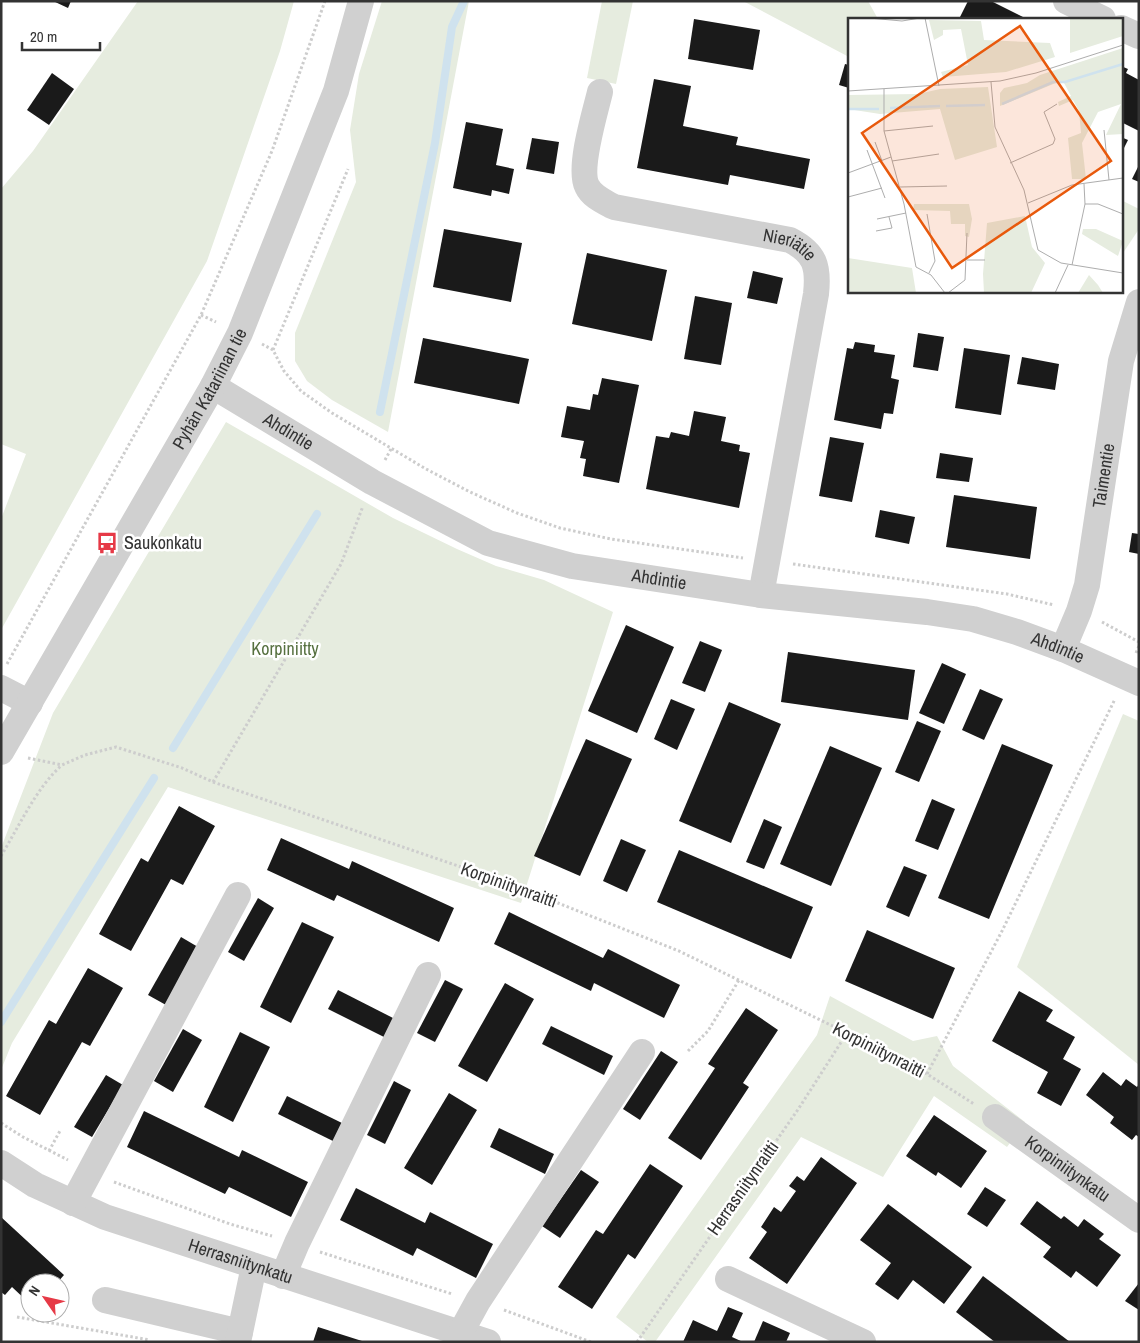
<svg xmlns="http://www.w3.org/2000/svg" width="1140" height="1343" viewBox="0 0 1140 1343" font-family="'Archivo Narrow',sans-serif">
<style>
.green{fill:#e6ecdf}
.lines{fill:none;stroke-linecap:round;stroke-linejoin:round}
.stream{stroke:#cfe2ee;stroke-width:8}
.building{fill:#1a1a1a}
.path{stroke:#cdcdcd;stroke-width:3;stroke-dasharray:2.5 2.5;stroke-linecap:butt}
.minor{stroke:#d0d0d0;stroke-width:26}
.labels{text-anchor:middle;stroke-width:5;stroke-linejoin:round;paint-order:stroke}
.street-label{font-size:18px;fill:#333;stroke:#fff}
.poi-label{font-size:18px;fill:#333;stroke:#fff;text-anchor:start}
.park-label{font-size:18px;fill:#56703f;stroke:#fff}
.inset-river{fill:none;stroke:#cfe2ee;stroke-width:2.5}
.inset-road{fill:none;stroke:#adadad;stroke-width:1}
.view{fill:#e8590c;fill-opacity:0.15;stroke:#e8590c;stroke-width:2.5}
.inset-edge{fill:none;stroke:#333;stroke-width:2.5}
</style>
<rect width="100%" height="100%" fill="#fff"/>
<g class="green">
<polygon points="138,1 294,1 280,51 207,261 1,630 1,519 26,454 1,444 1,189 33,151"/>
<polygon points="382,1 469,1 388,432 332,400 307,381 295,361 295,333 356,182 350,130 359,74"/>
<polygon points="602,1 633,1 616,84 587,78"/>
<polygon points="743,1 868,1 878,19 849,19 849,57"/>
<polygon points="1121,200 1139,209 1139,229 1121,256"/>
<polygon points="226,422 393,518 457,549 496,566 544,580 613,612 521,903 168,787 12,1043 1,1070 1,848 53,713"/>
<polygon points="1123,714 1139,721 1139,1065 1017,967"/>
<polygon points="830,996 913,1041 937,1036 953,1066 1025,1122 1007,1147 934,1096 883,1177 801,1137 655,1342 648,1342 616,1317 817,1035"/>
</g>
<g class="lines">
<g class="stream">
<polyline points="380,412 435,143 452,27 464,1"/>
<polyline points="173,748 317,514"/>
<polyline points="1,1022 154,778"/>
</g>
</g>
<g class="building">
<polygon points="53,1 71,1 68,8"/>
<polygon points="968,1 991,1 1027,19 959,19"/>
<polygon points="694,19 760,30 753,70 688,59"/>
<polygon points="845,64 849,65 849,88 839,85"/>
<polygon points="1121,66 1128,69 1126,73 1139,80 1139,131 1121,122"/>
<polygon points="52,73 74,89 49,125 27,110"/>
<polygon points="654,79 691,86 683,126 738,137 736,145 810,159 804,189 730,175 728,185 637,168"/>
<polygon points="466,122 503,129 496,165 514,169 509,194 492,190 491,196 453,188"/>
<polygon points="1121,137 1128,140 1121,154"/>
<polygon points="532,138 559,142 554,174 526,169"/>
<polygon points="1139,165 1139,182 1132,179"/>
<polygon points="444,229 522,243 511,302 433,287"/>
<polygon points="587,253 667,270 652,341 572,324"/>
<polygon points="753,271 783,278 777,304 747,298"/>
<polygon points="695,296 732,303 721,365 684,359"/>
<polygon points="918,333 944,337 938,371 913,367"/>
<polygon points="423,338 529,359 519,404 414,383"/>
<polygon points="855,342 875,345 874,352 895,355 891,378 899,380 893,414 884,413 881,429 834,420 847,348 853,349"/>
<polygon points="964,348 1010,355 1001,415 955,408"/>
<polygon points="1022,357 1059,364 1055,390 1017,384"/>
<polygon points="602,378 639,385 619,483 583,476 586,459 580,458 584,441 561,437 567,406 590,410 593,394 598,395"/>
<polygon points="694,411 726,417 721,441 740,445 739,451 750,453 739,508 646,489 656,436 669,438 671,432 689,436"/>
<polygon points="830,437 864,443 852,502 819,496"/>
<polygon points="940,453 973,458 969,482 936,478"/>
<polygon points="954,495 1037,507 1030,559 946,547"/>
<polygon points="880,510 915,517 909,544 875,537"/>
<polygon points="1132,533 1139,534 1139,554 1129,552"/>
<polygon points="626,625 674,647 637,733 588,711"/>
<polygon points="700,641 722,650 705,692 682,683"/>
<polygon points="788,652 915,670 908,720 781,702"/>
<polygon points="942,663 966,674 944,724 919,713"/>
<polygon points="980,689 1003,699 984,740 962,730"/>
<polygon points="671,699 695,709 677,750 654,739"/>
<polygon points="729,702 781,724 731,843 679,821"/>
<polygon points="917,721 941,731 919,782 895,772"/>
<polygon points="586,739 632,759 580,876 534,856"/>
<polygon points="1002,744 1053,765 989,919 938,898"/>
<polygon points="830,746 882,768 831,886 780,864"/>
<polygon points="932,799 955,809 938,850 915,841"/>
<polygon points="179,806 215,826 183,885 171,879 131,951 99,934 141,858 148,862"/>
<polygon points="764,819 782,827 764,869 746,862"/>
<polygon points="281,838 349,869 352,861 454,908 439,942 337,895 334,901 267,870"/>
<polygon points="621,839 646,850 627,892 603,881"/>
<polygon points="679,850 813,907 791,959 657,902"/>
<polygon points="904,866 927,875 909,917 886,907"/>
<polygon points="258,898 274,908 244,961 228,952"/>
<polygon points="509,912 603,958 608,949 680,985 664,1018 594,983 591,991 494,944"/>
<polygon points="302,922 334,937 291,1023 260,1007"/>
<polygon points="867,930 955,968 933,1019 845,981"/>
<polygon points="181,937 198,947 166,1005 148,995"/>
<polygon points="88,968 123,988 90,1046 82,1042 40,1115 6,1096 49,1020 56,1024"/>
<polygon points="445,980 463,989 435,1042 417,1033"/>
<polygon points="505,983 534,999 487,1082 458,1066"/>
<polygon points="338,990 395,1019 386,1038 328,1009"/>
<polygon points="1019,991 1053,1010 1046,1021 1075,1037 1063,1059 1081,1069 1061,1106 1037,1093 1048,1072 992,1041"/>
<polygon points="746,1008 778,1030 743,1083 749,1087 701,1160 668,1138 715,1068 708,1064"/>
<polygon points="551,1026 613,1056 604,1075 542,1044"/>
<polygon points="183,1029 202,1040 173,1092 154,1081"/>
<polygon points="240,1032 270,1047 233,1122 204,1107"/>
<polygon points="661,1051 678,1062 640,1120 623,1109"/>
<polygon points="1103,1072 1121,1086 1126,1079 1137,1087 1139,1084 1139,1137 1136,1135 1132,1140 1110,1123 1114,1117 1086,1095"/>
<polygon points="106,1075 123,1085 92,1137 74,1127"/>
<polygon points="394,1081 411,1090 385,1144 367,1135"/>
<polygon points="449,1093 477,1110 432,1185 404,1168"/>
<polygon points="287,1096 344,1124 335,1142 278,1114"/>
<polygon points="144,1111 239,1157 242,1150 308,1182 291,1217 229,1187 225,1194 127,1147"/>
<polygon points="934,1115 987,1151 961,1188 938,1172 936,1176 906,1156"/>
<polygon points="499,1128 554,1154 545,1174 490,1147"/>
<polygon points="821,1157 857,1183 787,1284 749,1258 767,1232 761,1227 774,1207 781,1212 796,1191 789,1186 797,1176 804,1181"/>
<polygon points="650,1164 683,1186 635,1259 628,1254 592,1309 558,1287 596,1230 603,1234"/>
<polygon points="581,1170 599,1182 560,1238 542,1226"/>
<polygon points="985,1187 1006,1200 987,1227 967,1214"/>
<polygon points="356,1188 425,1223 430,1212 493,1244 476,1278 417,1248 413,1256 340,1220"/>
<polygon points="1037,1201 1061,1219 1064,1216 1078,1227 1084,1219 1104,1234 1099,1239 1121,1255 1097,1287 1076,1271 1071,1278 1043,1257 1051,1247 1020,1224"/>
<polygon points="888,1204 972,1267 944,1304 913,1280 898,1300 875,1284 891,1263 860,1240"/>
<polygon points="1,1217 64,1275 57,1283 30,1283 30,1304 12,1287 5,1295 1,1292"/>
<polygon points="983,1276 1070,1342 995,1342 956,1312"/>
<polygon points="1139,1283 1139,1310 1125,1301"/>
<polygon points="728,1307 743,1313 732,1337 743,1342 683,1342 693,1320 717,1331"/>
<polygon points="763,1321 790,1333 786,1342 754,1342"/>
<polygon points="318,1327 362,1341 362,1342 313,1342"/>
</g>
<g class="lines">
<g class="path">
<polyline points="201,315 216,322"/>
<polyline points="262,344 273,350 284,371 301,391 332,413 426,469 470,492 517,513 560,528 611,539 743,558"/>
<polyline points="273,350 348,169"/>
<polyline points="385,460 391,449"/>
<polyline points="793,564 1007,594 1054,605"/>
<polyline points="1102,622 1139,642"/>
<polyline points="1136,653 1139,646"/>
<polyline points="7,664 201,315 272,151 325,1"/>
<polyline points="28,758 62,765 85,755 116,747 182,768 213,782 505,882 679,951 847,1033 927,1074 974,1104"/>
<polyline points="213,782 341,564 363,506"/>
<path d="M1 856C18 828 37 787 61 766"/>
<polyline points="688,1051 708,1031 739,980"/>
<polyline points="927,1074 1002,931 1115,699"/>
<polyline points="1,1123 23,1137 68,1160"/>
<polyline points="49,1151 61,1129"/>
<polyline points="114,1182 230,1224 272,1236"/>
<polyline points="320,1252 452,1294"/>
<polyline points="504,1310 591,1342"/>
<polyline points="17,1317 150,1340"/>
<polyline points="637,1342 799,1108 847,1033"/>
</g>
<g class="minor">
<polyline points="1066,1 1103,19"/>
<polyline points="1121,28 1139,36"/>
<path id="s1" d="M600 92C595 113 578 168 587 186 592 197 605 202 614 207L790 240C815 253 819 266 816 294L761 595"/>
<path id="s2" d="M213 386 372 482 488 543 572 566 761 595 927 612 973 619 1017 632 1063 649 1139 683"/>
<path id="s3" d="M1063 649 1079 611 1087 585 1121 361 1139 302"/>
<polyline points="1,688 30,703"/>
<path id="s4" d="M1 752 213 386 240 333 336 91 361 1"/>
<path id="s5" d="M995 1117 1139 1220"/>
<path id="s6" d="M1 1163 35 1185 105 1217 488 1342"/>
<polyline points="73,1203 238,895"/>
<polyline points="283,1276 297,1243 428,975"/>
<polyline points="728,1279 863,1342"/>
<polyline points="105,1300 240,1332"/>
<polyline points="461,1332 478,1301 642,1052"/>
<polyline points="238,1342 254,1266"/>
</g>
</g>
<defs>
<g id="bus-bare" transform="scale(1.725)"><path d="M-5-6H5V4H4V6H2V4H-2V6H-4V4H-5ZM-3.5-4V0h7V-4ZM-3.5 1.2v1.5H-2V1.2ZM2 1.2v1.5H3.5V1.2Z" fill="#e63946" stroke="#fff" stroke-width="2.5" paint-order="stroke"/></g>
</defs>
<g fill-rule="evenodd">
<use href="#bus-bare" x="107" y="543"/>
</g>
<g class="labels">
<g class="street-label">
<text dy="6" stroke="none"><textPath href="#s1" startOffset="311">Nieriätie</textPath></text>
<text dy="6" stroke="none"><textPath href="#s4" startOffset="419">Pyhän Katariinan tie</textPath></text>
<text dy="6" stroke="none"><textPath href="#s2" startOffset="88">Ahdintie</textPath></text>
<text dy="6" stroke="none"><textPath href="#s3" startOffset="179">Taimentie</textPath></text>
<text dy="6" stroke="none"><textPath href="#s2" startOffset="492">Ahdintie</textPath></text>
<text dy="6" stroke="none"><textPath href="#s2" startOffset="898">Ahdintie</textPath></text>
<text transform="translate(509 885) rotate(20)" y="6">Korpiniitynraitti</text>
<text transform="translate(879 1050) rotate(27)" y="6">Korpiniitynraitti</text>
<text dy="6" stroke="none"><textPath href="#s5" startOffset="89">Korpiniitynkatu</textPath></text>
<text transform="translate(743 1188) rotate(-55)" y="6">Herrasniitynraitti</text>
<text dy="6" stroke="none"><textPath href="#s6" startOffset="260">Herrasniitynkatu</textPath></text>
</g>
<g class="poi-label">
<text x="124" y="549">Saukonkatu</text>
</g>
<g class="park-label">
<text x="285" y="655">Korpiniitty</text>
</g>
</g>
<g transform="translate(848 18)">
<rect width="275" height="275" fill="#fff"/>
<path d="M222 0H275V18L222 35ZM81 2 133 3 136 22 202 25 207 39 158 54 95 59 93 54 120 47 113 11 95 12V17L86 22ZM275 30V116L258 117 273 86 250 94 234 125 238 161H224L220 120 233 115 231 93 225 82 211 88 210 84 223 78 216 65 210 64 152 88V75L156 70 179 65 192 57ZM140 69 149 129 107 142 92 91 32 96 0 91V77L70 76 92 71ZM66 186H121L124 201 121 219 117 218V206H103L102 193 65 192ZM177 198 184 229 197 245 183 275H136L135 256 139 205ZM235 211H248L275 223 270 238 234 216ZM0 240 64 250 68 275H0ZM241 257 250 267 255 275H230Z" fill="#e6ecdf"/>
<path class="inset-river" d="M154 86 205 64H217L275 46M98 88 137 87M42 90 92 88M0 91H31"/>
<path class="inset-road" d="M21 0 54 3 72 0M77 0 91 68M111 0H170M143 64 147 109 176 172 190 232 213 245 275 255M36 71V113L56 186 68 249 83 257 97 275M0 73 152 63 188 55 275 27M256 112 261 162M36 113 85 108M27 124 34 143M19 132 37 180M44 143 91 136M162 145 205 126 207 121 196 94 209 86M0 155 43 139M52 169 99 168M0 179 34 170M180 185 224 167 275 160M237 186H250L275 196M79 196 87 243 81 255M29 201 58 195M28 213 44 210 41 199M119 242H137M224 247 237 186 236 166M100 275 117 262 119 215M207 275 220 247"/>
<path class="view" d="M172 8 263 143 104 250 14 115Z"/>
<rect width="275" height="275" class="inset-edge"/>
</g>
<rect width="1140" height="1343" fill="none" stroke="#333333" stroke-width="5"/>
<g transform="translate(45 1298) rotate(304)"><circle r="24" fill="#ffffff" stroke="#adadad"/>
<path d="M0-4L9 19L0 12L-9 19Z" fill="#e63946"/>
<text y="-8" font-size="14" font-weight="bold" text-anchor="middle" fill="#333333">N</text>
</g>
<path d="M22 42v8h78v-8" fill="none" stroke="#333333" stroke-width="2.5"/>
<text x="30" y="42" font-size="15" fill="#333333" stroke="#ffffff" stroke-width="4" paint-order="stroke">20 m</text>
</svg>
